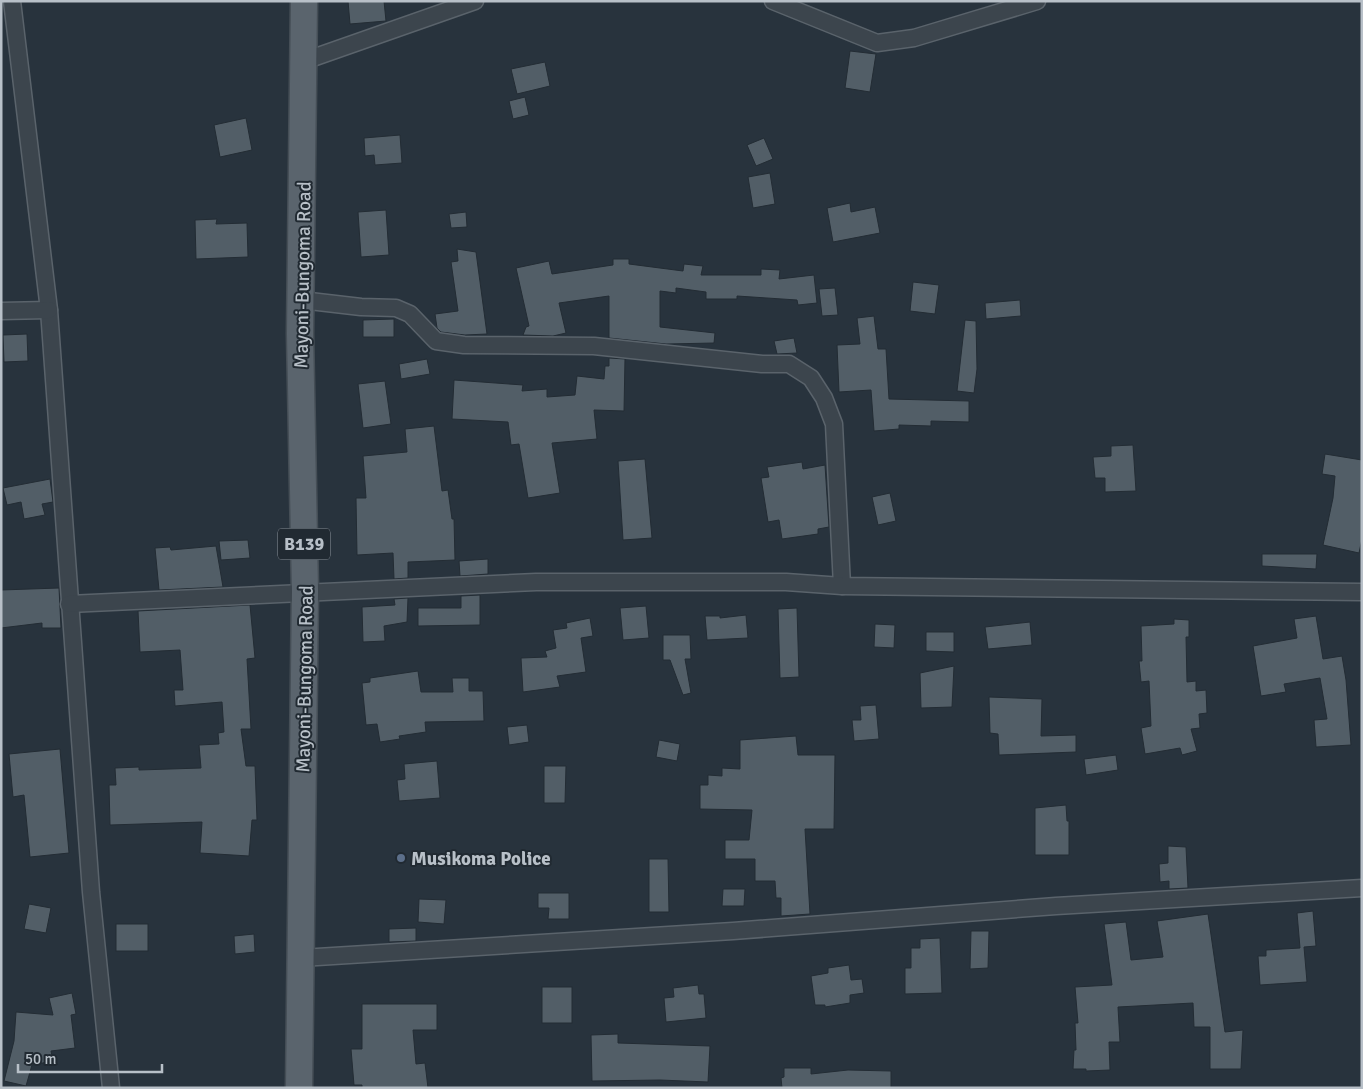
<svg xmlns="http://www.w3.org/2000/svg" width="1363" height="1089" viewBox="0 0 1363 1089" font-family="Signika,sans-serif">
<style>
.building{fill:#525e67;stroke:#232c34}
.lines{fill:none;stroke-linecap:round;stroke-linejoin:round}
.minor-casing{stroke:#5a636b;stroke-width:19}
.primary-casing{stroke:#454e56;stroke-width:29}
.minor{stroke:#3c454d;stroke-width:16}
.primary{stroke:#5a646d;stroke-width:26}
.service-dot{fill:#5c6f8a;stroke:#212a32;stroke-width:2}
.labels{text-anchor:middle;stroke-width:4;stroke-linejoin:round;paint-order:stroke}
.shield{fill:#212a32;stroke:#8b939b;stroke-width:1}
.shield-label{font-size:18px;font-weight:bold;fill:#b8c0c8}
.street-label{font-size:19px;fill:#b8c0c8;stroke:#212a32}
.poi-label{font-size:19px;font-weight:bold;fill:#b8c0c8;stroke:#212a32;text-anchor:start}
</style>
<rect width="100%" height="100%" fill="#28333d"/>
<g class="building">
<polygon points="348,1 384,1 386,21 350,24"/>
<polygon points="850,51 876,54 870,92 845,88"/>
<polygon points="545,62 550,86 517,94 511,69"/>
<polygon points="525,97 529,115 513,119 509,101"/>
<polygon points="246,118 252,150 220,157 214,125"/>
<polygon points="400,135 402,163 375,165 374,155 365,156 364,138"/>
<polygon points="764,138 773,159 756,166 747,145"/>
<polygon points="770,173 775,204 753,208 748,177"/>
<polygon points="850,203 851,212 875,207 880,233 833,242 827,208"/>
<polygon points="386,210 389,255 361,257 358,212"/>
<polygon points="466,212 467,227 451,228 449,214"/>
<polygon points="217,219 216,224 247,223 248,257 196,259 195,220"/>
<polygon points="457,249 476,252 487,334 465,335 441,332 437,328 435,314 458,311 451,262 458,261"/>
<polygon points="613,259 629,259 629,264 683,271 684,264 703,266 701,275 761,275 761,269 780,270 779,279 814,275 817,303 798,305 797,300 737,296 737,299 706,299 706,292 676,288 676,293 660,291 660,327 715,333 714,343 666,344 609,338 609,296 559,303 566,333 553,336 523,335 526,327 529,326 516,268 549,261 552,274 613,265"/>
<polygon points="913,282 939,285 935,314 910,311"/>
<polygon points="835,288 838,315 822,316 819,289"/>
<polygon points="1020,300 1021,316 986,319 985,303"/>
<polygon points="874,316 878,349 886,349 889,399 969,401 969,422 931,421 931,426 899,425 899,429 874,431 871,390 839,392 837,345 860,344 857,318"/>
<polygon points="394,319 394,337 363,337 363,320"/>
<polygon points="965,320 976,321 977,369 974,393 957,391"/>
<polygon points="27,334 28,361 4,362 3,335"/>
<polygon points="794,338 797,353 777,354 774,341"/>
<polygon points="609,358 625,359 624,411 594,410 597,439 552,443 560,493 528,498 519,444 511,445 508,422 452,419 454,380 523,385 522,391 547,389 547,397 575,395 577,376 604,379 605,366 609,366"/>
<polygon points="427,359 430,374 401,379 399,364"/>
<polygon points="385,381 391,424 363,428 358,384"/>
<polygon points="434,426 442,491 448,490 452,519 454,519 455,560 408,562 408,578 394,579 393,553 357,555 356,498 366,498 363,456 407,452 405,429"/>
<polygon points="1133,445 1136,491 1105,492 1105,478 1095,478 1093,457 1111,456 1111,446"/>
<polygon points="1325,454 1362,460 1362,539 1359,553 1323,545 1333,498 1335,476 1322,474"/>
<polygon points="645,459 652,538 623,540 618,461"/>
<polygon points="802,462 803,469 825,465 829,527 818,529 818,534 782,539 779,520 768,522 761,478 769,477 767,467"/>
<polygon points="50,479 53,502 42,504 45,515 24,519 21,502 7,505 3,488"/>
<polygon points="890,493 896,521 878,525 872,497"/>
<polygon points="248,540 250,558 221,560 219,541"/>
<polygon points="216,546 223,587 159,590 155,548 170,547 171,550"/>
<polygon points="1262,554 1317,554 1316,569 1262,566"/>
<polygon points="488,559 488,574 460,576 459,561"/>
<polygon points="59,588 61,628 42,628 42,623 1,628 1,590"/>
<polygon points="480,595 480,625 418,626 418,608 461,608 461,596"/>
<polygon points="408,598 407,622 384,626 385,641 363,642 362,607 395,605 394,599"/>
<polygon points="250,605 255,658 247,659 251,729 241,729 246,766 255,766 257,820 252,820 249,856 200,853 202,822 110,825 109,785 116,785 115,768 139,767 139,770 201,768 199,745 219,744 218,733 224,732 222,702 175,706 174,690 183,690 180,650 140,652 138,611"/>
<polygon points="646,606 649,638 623,640 620,608"/>
<polygon points="797,608 799,677 780,678 778,609"/>
<polygon points="746,615 748,638 707,640 705,616 720,616 720,618"/>
<polygon points="1316,616 1323,659 1342,656 1346,680 1351,745 1316,747 1314,720 1327,719 1320,678 1284,684 1286,692 1261,696 1253,646 1297,638 1294,619"/>
<polygon points="590,618 593,636 581,638 586,672 557,676 560,687 523,692 521,658 547,657 545,651 556,648 553,630 567,628 566,623"/>
<polygon points="1174,619 1189,620 1189,637 1186,637 1187,682 1196,681 1196,691 1206,690 1207,713 1199,714 1200,728 1191,729 1197,751 1182,755 1180,748 1145,754 1141,728 1151,726 1149,681 1141,682 1139,661 1142,661 1141,626 1174,624"/>
<polygon points="1030,622 1032,645 988,649 985,627"/>
<polygon points="875,624 895,625 894,648 874,647"/>
<polygon points="926,632 954,632 954,652 926,651"/>
<polygon points="663,635 690,635 691,659 685,659 691,693 683,695 670,660 663,660"/>
<polygon points="954,666 952,707 921,708 920,673"/>
<polygon points="418,671 421,692 453,692 452,678 469,678 469,691 483,691 484,721 425,722 426,732 399,736 400,739 380,742 377,724 366,725 362,683 370,682 370,678"/>
<polygon points="989,697 1042,699 1041,736 1076,735 1076,752 999,755 998,734 990,733"/>
<polygon points="876,705 879,739 854,741 852,720 861,720 860,706"/>
<polygon points="527,725 529,742 509,745 507,727"/>
<polygon points="796,736 798,755 835,755 834,829 805,829 810,914 781,916 781,898 776,898 775,881 755,881 755,859 725,859 725,840 749,840 752,810 700,809 700,785 708,785 708,775 722,776 722,768 740,769 740,740"/>
<polygon points="659,740 680,744 677,761 656,757"/>
<polygon points="60,749 69,853 30,857 24,795 13,797 9,754"/>
<polygon points="1116,755 1118,770 1086,775 1084,759"/>
<polygon points="437,761 440,798 399,801 397,780 405,779 404,764"/>
<polygon points="544,766 566,766 565,803 544,803"/>
<polygon points="1066,805 1067,821 1069,821 1069,855 1035,855 1035,808"/>
<polygon points="1168,846 1186,847 1188,888 1169,889 1169,881 1160,882 1159,864 1168,863"/>
<polygon points="649,859 668,859 669,912 649,912"/>
<polygon points="723,889 745,889 744,906 722,906"/>
<polygon points="538,893 569,893 569,919 548,919 549,908 538,908"/>
<polygon points="419,899 446,900 444,924 418,922"/>
<polygon points="29,904 51,908 46,933 24,929"/>
<polygon points="1313,911 1316,946 1304,947 1307,982 1260,985 1258,956 1266,956 1266,950 1300,948 1297,913"/>
<polygon points="1208,914 1225,1032 1243,1030 1241,1069 1210,1069 1210,1027 1194,1027 1193,1003 1118,1007 1120,1042 1109,1042 1110,1070 1086,1071 1086,1069 1073,1069 1074,1050 1076,1050 1075,1023 1078,1023 1075,987 1112,985 1104,924 1126,922 1131,960 1163,957 1157,921"/>
<rect x="116" y="924" width="32" height="27"/>
<polygon points="416,928 416,941 389,942 389,929"/>
<polygon points="971,931 989,931 988,968 970,969"/>
<polygon points="254,934 255,952 235,954 234,936"/>
<polygon points="940,938 942,993 905,994 905,968 911,968 911,948 920,948 920,939"/>
<polygon points="849,965 851,980 862,979 864,993 850,995 850,1003 825,1007 825,1005 815,1005 811,976 828,973 828,968"/>
<polygon points="698,985 699,994 704,994 706,1018 666,1022 664,998 674,997 673,988"/>
<rect x="542" y="987" width="30" height="36"/>
<polygon points="72,993 76,1014 71,1015 75,1048 51,1051 53,1061 32,1065 26,1086 4,1081 14,1041 16,1012 53,1015 49,998"/>
<polygon points="362,1004 437,1004 437,1030 413,1030 416,1064 425,1063 428,1088 362,1088 362,1085 354,1085 351,1049 362,1049"/>
<polygon points="618,1034 618,1043 710,1046 708,1082 660,1080 592,1081 591,1035"/>
<polygon points="784,1068 811,1068 811,1074 848,1070 891,1071 891,1088 782,1088 781,1078 784,1077"/>
</g>
<g class="lines">
<g class="minor-casing">
<g id="minor">
<polyline points="12,1 49,310 91,892 111,1088"/>
<polyline points="773,1 877,43 914,38 1037,1"/>
<polyline points="304,61 475,1"/>
<polyline points="301,300 361,307 396,308 410,314 436,341 464,345 594,346 762,364 789,364 811,378 824,398 834,424 842,586"/>
<polyline points="1,311 49,310"/>
<polyline points="69,604 536,582 786,582 842,586 1362,592"/>
<polyline points="301,958 733,931 1056,906 1362,888"/>
</g>
</g>
<g class="primary-casing">
<polyline id="primary" points="299,1088 305,591 300,334 304,1"/>
</g>
<use href="#minor" class="minor"/>
<use href="#primary" class="primary"/>
</g>
<circle class="service-dot" cx="401" cy="858" r="5"/>
<g class="labels">
<rect class="shield" x="278" y="528.5" width="52" height="31" rx="4"/>
<g class="shield-label">
<text x="304" y="550">B139</text>
</g>
<g class="street-label">
<text transform="translate(302 275) rotate(-89)" y="7">Mayoni-Bungoma Road</text>
<text transform="translate(304 679) rotate(-89)" y="7">Mayoni-Bungoma Road</text>
</g>
<g class="poi-label">
<text x="411" y="865">Musikoma Police</text>
</g>
</g>
<rect width="1363" height="1089" fill="none" stroke="#b8c0c8" stroke-width="5"/>
<path d="M18 1064v8h144v-8" fill="none" stroke="#b8c0c8" stroke-width="2.5"/>
<text x="25" y="1064" font-size="15" fill="#b8c0c8" stroke="#212a32" stroke-width="4" paint-order="stroke">50 m</text>
</svg>
